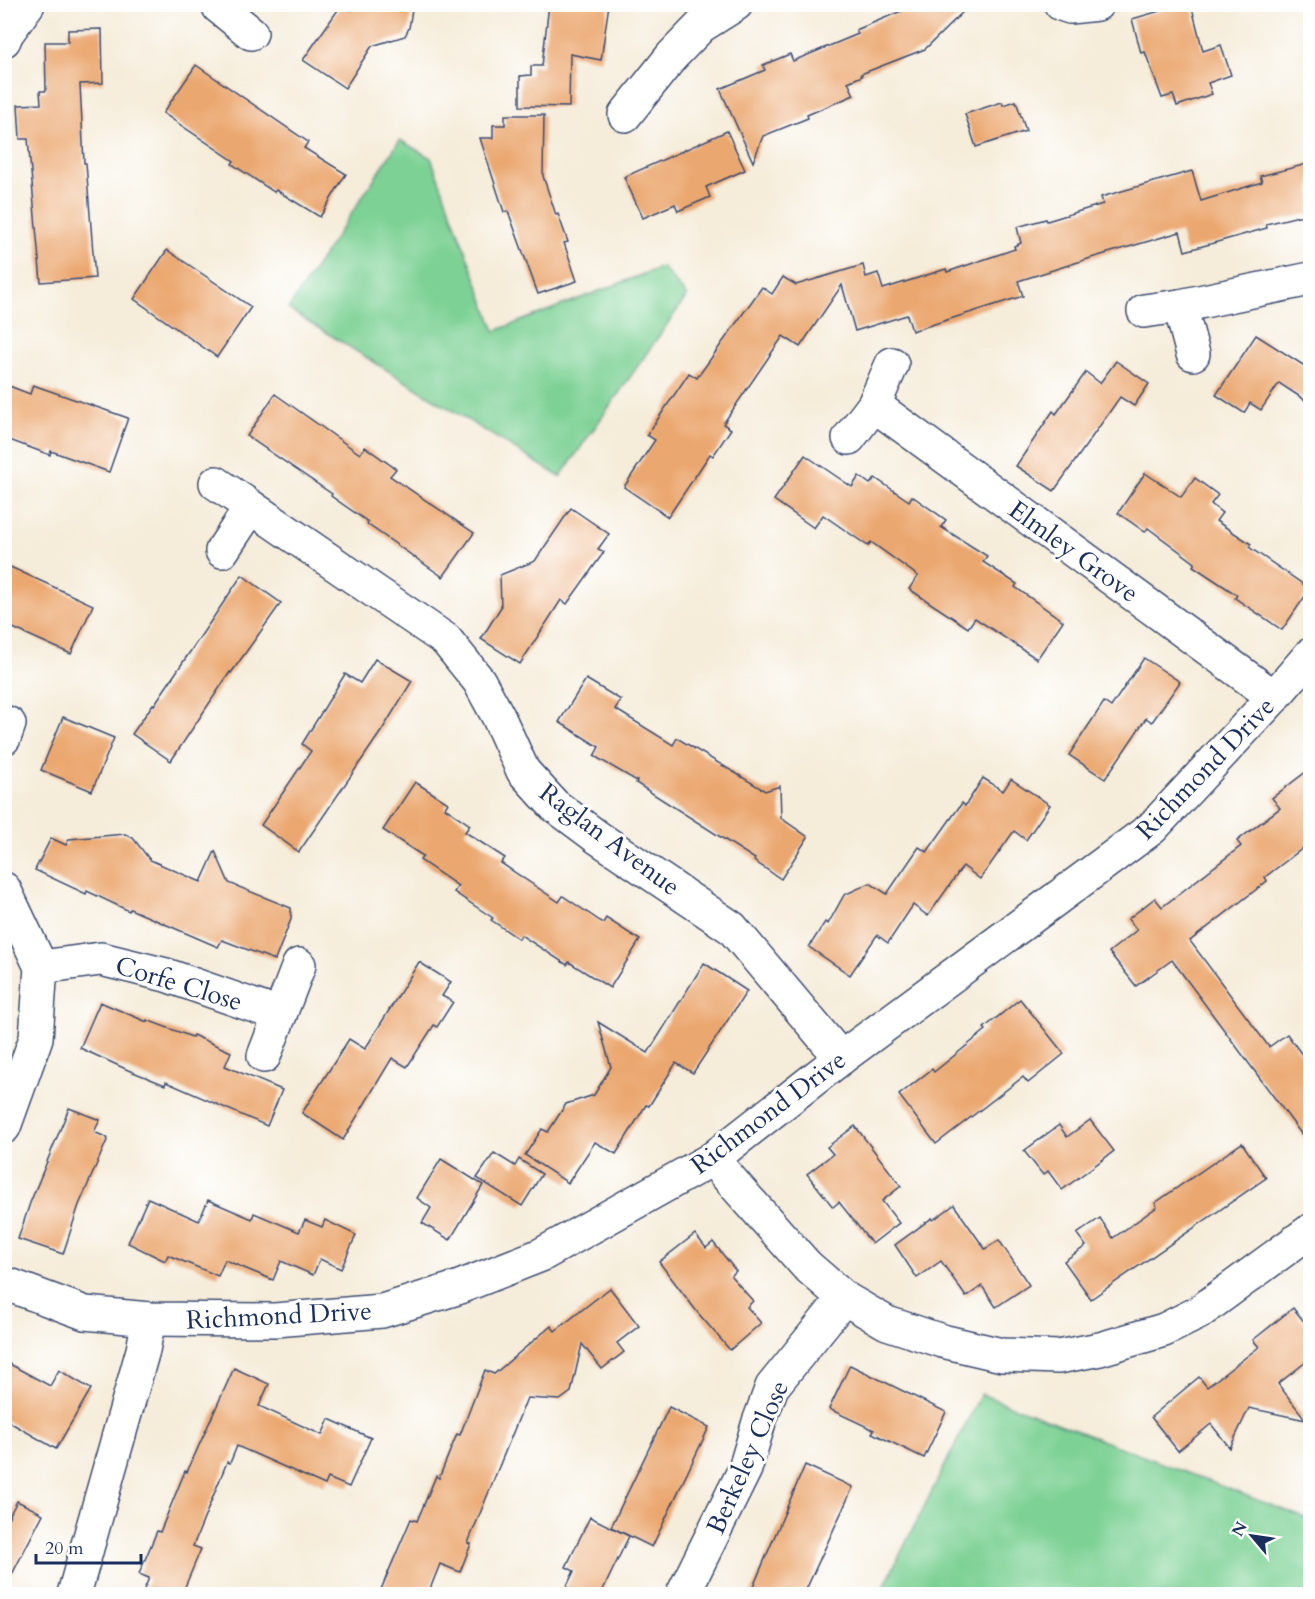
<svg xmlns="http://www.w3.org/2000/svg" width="1315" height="1599" viewBox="0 0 1315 1599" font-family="Cardo,serif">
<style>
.green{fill:#7dd194;stroke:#4c8079;stroke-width:1.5}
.building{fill:#eba770}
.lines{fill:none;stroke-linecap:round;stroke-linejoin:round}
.minor-casing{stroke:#3c4b70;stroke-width:36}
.minor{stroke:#fff;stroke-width:33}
.labels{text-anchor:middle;stroke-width:6;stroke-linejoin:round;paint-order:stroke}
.street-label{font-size:26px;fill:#1b2f5e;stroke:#fff}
</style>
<rect width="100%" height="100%" fill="#fff"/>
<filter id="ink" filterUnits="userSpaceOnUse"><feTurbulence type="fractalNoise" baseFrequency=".0167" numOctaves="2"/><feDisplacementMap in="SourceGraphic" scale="12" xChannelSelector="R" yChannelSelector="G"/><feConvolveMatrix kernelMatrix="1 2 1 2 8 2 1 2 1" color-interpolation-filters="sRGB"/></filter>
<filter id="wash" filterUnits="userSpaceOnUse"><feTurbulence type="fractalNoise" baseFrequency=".008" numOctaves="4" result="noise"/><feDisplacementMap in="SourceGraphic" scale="24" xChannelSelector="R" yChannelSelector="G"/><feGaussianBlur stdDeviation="1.35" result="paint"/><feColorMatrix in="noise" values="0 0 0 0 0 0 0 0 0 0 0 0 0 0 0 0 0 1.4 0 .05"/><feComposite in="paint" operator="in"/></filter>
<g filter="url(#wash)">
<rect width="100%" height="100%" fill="#f5ecd9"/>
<g class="green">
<polygon points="400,140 431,158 495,331 662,267 687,296 560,477 288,309"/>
<polygon points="981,1394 1310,1520 1310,1594 880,1594"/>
</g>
<g id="blocks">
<g class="building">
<polygon points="342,4 413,4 409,28 405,36 372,46 345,88 303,60"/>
<polygon points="549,4 609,4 601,60 570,54 569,107 520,106 520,76 531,75 531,66 542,66"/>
<polygon points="918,4 971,4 925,49 861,74 862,76 848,82 854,95 807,115 808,118 763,136 753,162 720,89 765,70 763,65 790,54 793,61 858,34 856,30"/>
<polygon points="1184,4 1191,4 1203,51 1221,45 1231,75 1208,83 1212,94 1177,106 1173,95 1162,98 1145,52 1141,53 1132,19"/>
<polygon points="102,29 103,83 80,84 84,163 86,163 95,278 41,282 28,139 20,139 18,105 41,104 40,91 46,91 45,42 68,42 68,30"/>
<polygon points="196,65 308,142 304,148 346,174 320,217 276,190 274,192 232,164 234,161 163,113"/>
<polygon points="1016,101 1026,131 976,147 965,114 1002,102 1003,105"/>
<polygon points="505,115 544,115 543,176 556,215 558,214 568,242 564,243 577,281 538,294 508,211 504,212 480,138 493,138 493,125 505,125"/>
<polygon points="727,131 745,170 706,187 710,197 678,211 675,204 643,218 624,177"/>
<polygon points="1311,163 1311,213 1266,224 1267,228 1185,251 1180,232 1091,258 1018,281 1023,296 912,331 907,315 855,331 842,285 800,347 783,336 723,424 731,429 713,456 710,454 668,517 624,487 655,440 647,435 689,373 697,378 762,287 772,294 783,277 796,285 863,265 866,277 878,273 883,289 946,269 947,272 1015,249 1014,246 1021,243 1017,227 1046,219 1047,221 1103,204 1101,197 1192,171 1201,201 1262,182 1260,176"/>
<polygon points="167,250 251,307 217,357 134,299"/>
<polygon points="1256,335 1311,370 1311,404 1279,383 1261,410 1250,403 1244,413 1216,395"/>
<polygon points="1116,361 1149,384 1134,406 1120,397 1054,491 1016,466 1053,411 1056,414 1086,372 1100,383"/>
<polygon points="4,384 30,394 33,385 128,418 109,472 51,451 50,455 4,438"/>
<polygon points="275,394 360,454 365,447 396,469 390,476 474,533 443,577 367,524 368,522 331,496 332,494 247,436"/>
<polygon points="805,455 852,487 859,476 870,484 875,478 909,501 912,496 946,520 941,527 987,556 983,562 1017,584 1015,587 1063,621 1037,659 975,618 968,628 909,589 918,576 871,542 868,546 823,515 814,528 774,500"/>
<polygon points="1145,473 1181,497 1195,478 1218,495 1211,504 1222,513 1216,521 1251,544 1249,547 1310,589 1282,630 1235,598 1237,595 1193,566 1195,563 1148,528 1145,532 1118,513"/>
<polygon points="571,508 609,534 598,549 604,552 567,604 561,600 520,664 481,639 501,607 500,575 535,561"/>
<polygon points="4,564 93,605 71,654 4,624"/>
<polygon points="242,575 281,603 231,673 230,672 171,761 132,734 153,704 154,705"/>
<polygon points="1144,658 1180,682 1152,722 1146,718 1105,779 1069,755 1104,702 1111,707"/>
<polygon points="375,659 412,681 382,730 299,852 261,825 311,751 302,744 345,674 360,683"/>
<polygon points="586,679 621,700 615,709 673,745 677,738 765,791 780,786 781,818 808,837 781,879 754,861 755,859 636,783 637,781 594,756 599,747 559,722"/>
<polygon points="63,717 114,738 92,791 41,770"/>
<polygon points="1311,768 1311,851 1307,845 1265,877 1267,881 1190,941 1269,1047 1287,1034 1311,1067 1311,1147 1172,960 1136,986 1109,952 1137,930 1128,919 1155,898 1162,907 1241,846 1237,841 1280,808 1272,798"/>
<polygon points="983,778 1003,791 1011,779 1050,805 1026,840 1014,831 980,879 963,866 928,916 913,905 888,943 877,935 850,975 809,947 825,922 828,924 844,895 870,883 887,894 919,847 927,852 962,803 965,806"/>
<polygon points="415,782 448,803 445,808 470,825 465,832 505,858 501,863 559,902 563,896 603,923 606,918 640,940 610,988 569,962 567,965 521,935 519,939 491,920 493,918 454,892 458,886 420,860 423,856 383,830"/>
<polygon points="125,834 133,838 150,860 201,882 215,851 229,883 291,908 291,919 275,960 222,940 218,947 130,909 129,911 87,891 86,894 35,870 51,838 66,845 69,839"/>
<polygon points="419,962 451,982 442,996 453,1002 437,1027 434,1025 407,1067 392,1058 343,1140 302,1113 349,1039 365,1049"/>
<polygon points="704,963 747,991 693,1073 676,1063 649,1106 646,1105 616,1154 595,1142 568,1183 525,1155 542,1129 548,1132 566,1104 594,1095 611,1067 598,1022 648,1053"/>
<polygon points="1020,999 1064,1054 1028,1083 1023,1077 936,1144 899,1095 932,1069 934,1072 986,1030 984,1028"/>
<polygon points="100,1002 147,1022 147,1020 192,1037 193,1035 231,1052 225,1066 282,1090 267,1126 166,1082 165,1085 128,1070 80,1048"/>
<polygon points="69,1108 100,1120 94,1132 108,1138 79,1205 63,1254 18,1239 30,1203"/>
<polygon points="1090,1120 1114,1151 1062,1190 1048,1171 1043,1175 1024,1151 1059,1125 1067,1137"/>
<polygon points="855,1126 901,1186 882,1201 899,1223 872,1244 839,1202 833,1207 807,1174 833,1154 827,1147"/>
<polygon points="1242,1143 1266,1178 1091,1299 1064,1261 1086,1246 1077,1234 1100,1218 1113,1238 1157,1207 1155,1203"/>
<polygon points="494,1153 515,1166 519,1159 542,1174 522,1206 477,1178"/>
<polygon points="441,1159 483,1185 450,1240 422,1223 431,1208 417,1198"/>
<polygon points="148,1198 199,1221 208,1200 252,1219 254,1213 299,1232 305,1220 322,1227 325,1220 356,1235 341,1269 320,1259 313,1275 281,1261 273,1280 225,1260 218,1276 168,1255 165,1261 128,1243"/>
<polygon points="954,1205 985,1249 999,1240 1029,1285 996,1307 982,1286 966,1297 941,1261 917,1278 895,1245 932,1218 933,1220"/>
<polygon points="695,1234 706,1248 713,1242 736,1271 731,1276 753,1301 747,1307 761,1323 730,1350 698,1313 659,1262"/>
<polygon points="610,1288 639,1326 617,1343 624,1352 602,1369 582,1344 571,1392 560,1400 527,1398 468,1543 471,1544 460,1572 440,1564 428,1594 379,1594 411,1519 417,1521 436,1476 439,1478 457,1434 460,1435 485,1370 494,1374 551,1326 555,1331"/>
<polygon points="1293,1308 1311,1330 1311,1358 1278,1384 1306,1420 1249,1408 1230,1448 1211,1424 1178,1451 1151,1417 1199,1377 1207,1387 1259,1347 1253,1340"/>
<polygon points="4,1361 50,1386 59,1370 91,1389 56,1449 4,1419"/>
<polygon points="850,1365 946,1412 924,1458 872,1433 874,1430 829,1409"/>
<polygon points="234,1368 269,1384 259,1406 322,1435 329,1419 371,1438 349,1487 328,1478 325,1485 237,1446 230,1463 227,1462 193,1546 201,1549 182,1594 142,1594 149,1578 139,1574 157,1531 160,1532 185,1471 187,1472"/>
<polygon points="669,1407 709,1427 652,1547 611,1527"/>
<polygon points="805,1465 853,1487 804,1594 750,1594"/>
<polygon points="17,1501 43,1514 4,1590 4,1526"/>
<polygon points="590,1517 629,1536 601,1594 563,1594 574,1571 566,1567"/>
</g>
</g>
</g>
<g filter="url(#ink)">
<use href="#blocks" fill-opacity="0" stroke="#3c4b70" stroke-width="1.5"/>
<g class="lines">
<g class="minor-casing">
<g id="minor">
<polyline points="223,4 219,7 251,33"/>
<polyline points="1061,4 1070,7 1097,4"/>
<polyline points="4,40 7,33 28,4"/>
<polyline points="625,115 672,56 701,26 736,4"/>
<polyline points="1180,306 1193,354"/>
<polyline points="1144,311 1180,306 1310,279"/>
<polyline points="874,405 1274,697"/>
<polyline points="849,438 874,405 892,364"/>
<polyline points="216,483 446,640 479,681 498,716 523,771 554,805 597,837 732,928 841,1058"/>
<polyline points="222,551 251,507"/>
<polyline points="4,722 9,724 4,738"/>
<polyline points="4,889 41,967 36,1038 4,1127"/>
<polyline points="41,967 101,959 166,975 280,1015"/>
<polyline points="264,1056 299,965"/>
<polyline points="712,1159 806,1265 844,1298 887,1323 942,1341 1002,1355 1058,1357 1100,1349 1164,1330 1198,1313 1310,1231"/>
<polyline points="4,1283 85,1313 149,1319 275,1320 382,1311 457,1288 541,1255 712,1159 841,1058 1152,828 1274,697 1310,655"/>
<polyline points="74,1594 143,1350 149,1319"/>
<polyline points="683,1594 745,1469 759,1422 772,1387 844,1298"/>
</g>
</g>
<use href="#minor" class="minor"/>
</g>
</g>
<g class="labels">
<g class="street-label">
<text transform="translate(1074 551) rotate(36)" y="9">Elmley Grove</text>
<text transform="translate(1205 768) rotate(-46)" y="9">Richmond Drive</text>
<text transform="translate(610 839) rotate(37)" y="9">Raglan Avenue</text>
<text transform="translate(179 983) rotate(17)" y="9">Corfe Close</text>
<text transform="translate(768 1112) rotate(-37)" y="9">Richmond Drive</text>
<text transform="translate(279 1315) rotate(-3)" y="9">Richmond Drive</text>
<text transform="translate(747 1457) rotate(-66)" y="9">Berkeley Close</text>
</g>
</g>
<rect width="1315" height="1599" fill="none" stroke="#fff" stroke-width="24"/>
<g transform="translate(1252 1536) rotate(299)" stroke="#ffffff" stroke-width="4.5" paint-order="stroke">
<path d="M0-4.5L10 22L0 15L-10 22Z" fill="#1b2f5e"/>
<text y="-9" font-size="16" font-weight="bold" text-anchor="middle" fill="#1b2f5e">N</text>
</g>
<path d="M36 1554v9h105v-9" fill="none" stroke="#1b2f5e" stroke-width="3"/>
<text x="45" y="1554" font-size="18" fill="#1b2f5e" stroke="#ffffff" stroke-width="4.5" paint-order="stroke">20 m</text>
</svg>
